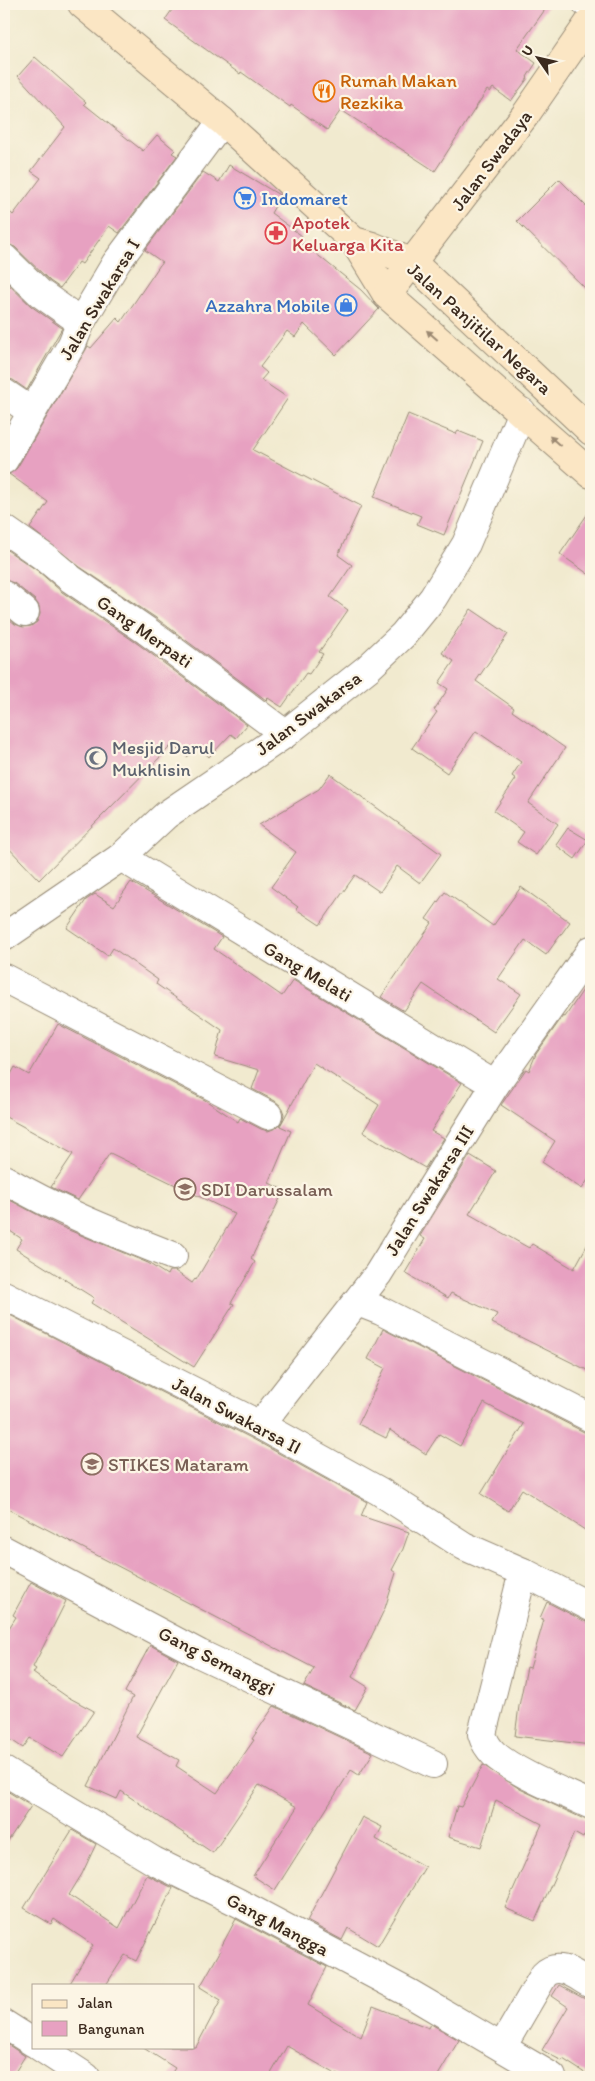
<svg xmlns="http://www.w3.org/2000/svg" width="595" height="2081" viewBox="0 0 595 2081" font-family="Itim,sans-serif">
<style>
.building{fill:#e7a1c1}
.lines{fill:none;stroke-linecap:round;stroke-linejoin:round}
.street-casing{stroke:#968a76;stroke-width:30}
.secondary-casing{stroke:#968a76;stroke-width:30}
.street{stroke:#fff;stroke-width:28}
.secondary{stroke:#fbe6c4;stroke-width:28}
.oneway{fill:#9b8871}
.labels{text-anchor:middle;stroke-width:4.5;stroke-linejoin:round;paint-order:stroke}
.food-label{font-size:19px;fill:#c56008;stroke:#fcf5e5;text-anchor:start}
.street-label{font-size:19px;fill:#3b2a1e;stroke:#fcf5e5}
.shop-label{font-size:19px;fill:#366cbe;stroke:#fcf5e5;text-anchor:start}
.health-label{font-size:19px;fill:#be3a42;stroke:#fcf5e5;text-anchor:start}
.worship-label{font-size:19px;fill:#5b616d;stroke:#fcf5e5;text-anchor:start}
.education-label{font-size:19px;fill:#785e54;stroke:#fcf5e5;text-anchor:start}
</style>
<rect width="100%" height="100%" fill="#fcf5e5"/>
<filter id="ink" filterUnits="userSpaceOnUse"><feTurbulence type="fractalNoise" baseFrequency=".02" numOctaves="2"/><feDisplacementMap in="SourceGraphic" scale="10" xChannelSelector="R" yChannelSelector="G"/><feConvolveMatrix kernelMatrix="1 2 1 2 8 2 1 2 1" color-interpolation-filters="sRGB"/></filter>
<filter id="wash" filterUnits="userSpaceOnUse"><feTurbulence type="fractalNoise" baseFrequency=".0096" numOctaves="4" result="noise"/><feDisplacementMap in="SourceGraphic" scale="20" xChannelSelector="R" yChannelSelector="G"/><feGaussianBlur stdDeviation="1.12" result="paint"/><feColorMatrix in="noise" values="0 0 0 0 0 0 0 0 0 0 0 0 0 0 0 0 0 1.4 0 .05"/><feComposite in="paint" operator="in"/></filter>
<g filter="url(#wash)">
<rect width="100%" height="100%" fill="#f1eacf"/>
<g id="blocks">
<g class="building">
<polygon points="176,4 549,4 517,49 536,63 527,77 528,78 511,101 493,88 490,92 487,90 435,171 341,110 327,130 291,105 290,107 241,72 240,74 165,20"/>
<polygon points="35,57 86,102 84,104 143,151 157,135 175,150 172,153 177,156 119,233 109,226 82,264 79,262 60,288 50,281 15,247 4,243 4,207 13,215 41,178 31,171 65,127 18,76"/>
<polygon points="229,165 281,196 271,213 302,236 299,240 361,290 379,309 336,355 304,324 295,337 287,331 260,367 267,373 261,380 288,398 253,450 361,506 338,555 352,565 330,597 348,610 319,652 323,654 309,674 306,673 282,707 268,698 266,700 156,618 80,567 30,528 48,502 9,474 17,468 88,346 91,348 117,318 121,322 162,262 145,250 203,172 219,182"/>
<polygon points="559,179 591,211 591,294 517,221"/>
<polygon points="4,280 31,306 62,328 27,390 13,380 4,378"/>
<polygon points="408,414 456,434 458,431 483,441 444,535 417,524 421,516 374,497"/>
<polygon points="591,509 591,576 560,554"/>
<polygon points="4,548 38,571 62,592 138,644 247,725 236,738 231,734 209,757 199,747 187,757 172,745 39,880 4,843 4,615 15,624 23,627 31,626 37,622 40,614 39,606 35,600 14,583 4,580"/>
<polygon points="471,609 508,634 476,681 514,708 512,711 565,748 528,803 558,824 536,855 517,842 524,832 494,811 516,779 512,776 521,762 476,731 447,773 412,748 437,712 434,710 448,689 439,683 454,661 442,653"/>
<polygon points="330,774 441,854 420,883 397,866 380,892 355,875 320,925 296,909 298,907 271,887 296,852 259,825 319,789"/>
<polygon points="568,828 588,840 575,859 556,845"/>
<polygon points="131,882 222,937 214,949 282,996 293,980 462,1083 431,1131 444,1138 425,1168 363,1132 379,1105 314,1063 280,1126 291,1131 269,1183 284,1190 251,1259 255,1262 231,1303 234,1304 194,1367 91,1303 94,1298 16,1249 22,1239 4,1227 4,1197 59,1226 148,1263 167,1275 169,1271 175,1271 192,1283 195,1279 196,1280 235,1214 110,1153 78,1200 51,1187 73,1154 4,1116 4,1087 15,1067 29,1075 58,1024 205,1100 238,1122 240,1118 261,1129 268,1131 276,1128 282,1122 284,1114 281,1106 275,1101 252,1089 259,1070 215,1057 222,1030 156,984 158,980 113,948 108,956 67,928 86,900 95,894 114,906"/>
<polygon points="521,887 570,922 546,955 525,940 498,979 521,994 494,1032 423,984 404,1011 381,997 432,923 426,919 445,892 493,926"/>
<polygon points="591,978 591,1175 582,1189 542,1162 555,1141 501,1105 526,1069 529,1071 536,1054 563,1016 565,1017"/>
<polygon points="470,1155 496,1171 469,1214 529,1248 532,1244 574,1269 591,1238 591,1372 492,1323 497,1314 451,1293 448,1298 405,1273 425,1239 420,1236"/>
<polygon points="4,1312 253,1439 367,1502 361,1516 409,1532 403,1549 392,1570 396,1573 385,1608 352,1677 368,1687 355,1710 304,1686 314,1668 4,1507"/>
<polygon points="383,1329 584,1432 591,1434 591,1534 522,1489 508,1511 481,1494 524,1424 484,1403 460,1446 439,1434 426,1454 390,1430 386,1438 358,1424 385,1368 368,1359"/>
<polygon points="31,1582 66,1601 33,1667 36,1669 33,1673 66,1696 94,1711 63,1757 30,1738 23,1748 4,1735 4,1636 16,1617 13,1615"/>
<polygon points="547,1602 584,1621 591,1623 591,1745 515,1736 519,1706 527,1667 530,1668 544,1620 540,1618"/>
<polygon points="150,1645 178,1660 136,1737 179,1760 176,1766 217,1793 254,1740 252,1739 274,1706 373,1753 359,1775 351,1770 275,1890 253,1876 297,1807 259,1785 213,1853 121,1791 117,1799 88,1786 133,1697 125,1692"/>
<polygon points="483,1765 520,1789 584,1819 591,1820 583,1838 574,1833 535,1921 505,1908 542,1824 496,1800 481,1847 448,1837 457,1806 461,1807"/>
<polygon points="4,1789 31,1806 4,1847"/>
<polygon points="362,1817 382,1827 376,1839 425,1867 378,1946 348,1928 342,1940 307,1921"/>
<polygon points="72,1830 96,1844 82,1874 69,1895 119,1928 147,1875 173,1888 136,1961 125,1955 106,1985 69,1985 93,1945 54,1919 51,1924 24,1908"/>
<polygon points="236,1919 327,1967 308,2005 361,2037 373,2006 429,2028 431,2024 459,2040 437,2077 341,2077 287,2046 269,2077 169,2077 175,2068 142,2047 196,2047 221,2000 200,1987 221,1950 220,1949"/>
<polygon points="559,1985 583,1998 591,2000 591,2077 563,2059 562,2061 542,2050 568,2007 552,1996"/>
<polygon points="4,2042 25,2056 12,2077 4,2077"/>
</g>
</g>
</g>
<g filter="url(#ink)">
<use href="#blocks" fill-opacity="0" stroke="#968a76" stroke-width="1"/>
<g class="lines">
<g class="street-casing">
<g id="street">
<polyline points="587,4 591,7"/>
<polyline points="4,258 40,293 81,322"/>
<polyline points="4,393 31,411"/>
<polyline points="4,460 72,344 81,322 116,263 222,121"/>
<polyline points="4,529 47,559 71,579 147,631 285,734"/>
<polyline points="4,595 25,612"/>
<polyline points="121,857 495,1085"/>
<polyline points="4,937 121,857 166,815 285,734 368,668 403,635 433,598 466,544 522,412"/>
<polyline points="4,978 268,1115"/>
<path d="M4 1179C58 1211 115 1233 173 1256"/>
<polyline points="4,1295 260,1425 379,1491 464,1546 523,1572 591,1607"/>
<polyline points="358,1302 381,1311 591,1418"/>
<polyline points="260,1425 378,1274 495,1085 591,950"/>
<polyline points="4,1550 200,1654 433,1764"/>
<path d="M523 1572 482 1734C484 1741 488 1748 494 1754 515 1773 564 1792 591 1805"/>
<polyline points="4,1771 154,1861 239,1903 409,1993 552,2077"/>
<polyline points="4,2024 34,2043"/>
<polyline points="40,2047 86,2077"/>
<path d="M502 2047 544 1975C559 1960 576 1976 591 1984"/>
</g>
</g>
<g class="secondary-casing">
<g id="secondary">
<polyline points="82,4 222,121 354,241 372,246 413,263 591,431"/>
<polyline points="354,241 387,295 591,474"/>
<polyline points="387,295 526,114 591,20"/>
</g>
</g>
<use href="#street" class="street"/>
<use href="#secondary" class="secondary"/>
</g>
<defs><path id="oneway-solid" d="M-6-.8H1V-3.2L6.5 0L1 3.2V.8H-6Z" transform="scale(1.25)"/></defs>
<g class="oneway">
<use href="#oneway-solid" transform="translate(432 335) rotate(-139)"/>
<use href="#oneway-solid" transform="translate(555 441) rotate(-138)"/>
</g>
</g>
<defs>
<g id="restaurant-ring" transform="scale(1.125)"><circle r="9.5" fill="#fcf5e5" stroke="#e8710a" stroke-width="1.5"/><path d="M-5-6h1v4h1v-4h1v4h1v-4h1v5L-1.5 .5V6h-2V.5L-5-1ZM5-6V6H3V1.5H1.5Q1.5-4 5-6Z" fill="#e8710a"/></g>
<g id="supermarket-ring" transform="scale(1.125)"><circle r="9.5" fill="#fcf5e5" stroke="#3f7fe0" stroke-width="1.5"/><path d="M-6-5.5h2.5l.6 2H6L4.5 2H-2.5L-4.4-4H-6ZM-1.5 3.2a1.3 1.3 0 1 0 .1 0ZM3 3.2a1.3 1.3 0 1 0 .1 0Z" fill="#3f7fe0"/></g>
<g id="pharmacy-ring" transform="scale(1.125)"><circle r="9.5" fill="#fcf5e5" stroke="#e0444e" stroke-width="1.5"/><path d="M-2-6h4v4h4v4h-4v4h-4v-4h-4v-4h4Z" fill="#e0444e"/></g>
<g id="shop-ring" transform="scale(1.125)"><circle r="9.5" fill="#fcf5e5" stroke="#3f7fe0" stroke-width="1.5"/><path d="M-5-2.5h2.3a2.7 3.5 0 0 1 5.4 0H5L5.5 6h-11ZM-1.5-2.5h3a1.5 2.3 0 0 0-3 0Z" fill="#3f7fe0"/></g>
<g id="mosque-ring" transform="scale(1.125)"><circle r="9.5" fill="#fcf5e5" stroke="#6b7280" stroke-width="1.5"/><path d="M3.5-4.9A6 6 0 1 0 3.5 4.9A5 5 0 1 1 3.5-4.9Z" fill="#6b7280"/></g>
<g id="school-ring" transform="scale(1.125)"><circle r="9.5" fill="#fcf5e5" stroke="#8d6e63" stroke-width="1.5"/><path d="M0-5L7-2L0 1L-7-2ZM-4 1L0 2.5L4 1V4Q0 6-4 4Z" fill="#8d6e63"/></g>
<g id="university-ring" transform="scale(1.125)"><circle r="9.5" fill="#fcf5e5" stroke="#8d6e63" stroke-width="1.5"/><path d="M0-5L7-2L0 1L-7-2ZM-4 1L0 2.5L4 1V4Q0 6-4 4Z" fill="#8d6e63"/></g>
</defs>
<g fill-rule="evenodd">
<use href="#restaurant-ring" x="324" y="91"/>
<use href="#supermarket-ring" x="245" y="198"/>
<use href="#pharmacy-ring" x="276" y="233"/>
<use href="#shop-ring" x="346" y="305"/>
<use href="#mosque-ring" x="96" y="758"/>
<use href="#school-ring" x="185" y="1189"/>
<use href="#university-ring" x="92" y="1464"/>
</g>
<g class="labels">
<g class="food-label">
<text x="340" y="87">Rumah Makan<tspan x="340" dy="22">Rezkika</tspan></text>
</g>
<g class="street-label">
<text transform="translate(491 160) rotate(-53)" y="7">Jalan Swadaya</text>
<text transform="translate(99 299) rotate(-59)" y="7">Jalan Swakarsa I</text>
<text transform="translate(480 328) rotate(42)" y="7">Jalan Panjitilar Negara</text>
<text transform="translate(145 631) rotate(35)" y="7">Gang Merpati</text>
<text transform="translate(308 713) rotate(-37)" y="7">Jalan Swakarsa</text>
<text transform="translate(308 971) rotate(31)" y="7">Gang Melati</text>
<text transform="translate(429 1190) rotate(-58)" y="7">Jalan Swakarsa III</text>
<text transform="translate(237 1415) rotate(28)" y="7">Jalan Swakarsa II</text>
<text transform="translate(217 1660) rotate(27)" y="7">Gang Semanggi</text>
<text transform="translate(278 1924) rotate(28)" y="7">Gang Mangga</text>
</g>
<g class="shop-label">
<text x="261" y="205">Indomaret</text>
<text x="330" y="312" text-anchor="end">Azzahra Mobile</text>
</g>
<g class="health-label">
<text x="292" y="229">Apotek<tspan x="292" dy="22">Keluarga Kita</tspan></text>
</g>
<g class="worship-label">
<text x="112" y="754">Mesjid Darul<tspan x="112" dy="22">Mukhlisin</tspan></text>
</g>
<g class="education-label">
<text x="201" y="1196">SDI Darussalam</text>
<text x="108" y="1471">STIKES Mataram</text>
</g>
</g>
<rect width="595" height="2081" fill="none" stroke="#fcf5e5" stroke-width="20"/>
<rect x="32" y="1984" width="162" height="65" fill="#fcf5e5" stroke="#afa495"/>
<rect x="42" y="2000" width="25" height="8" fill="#fbe6c4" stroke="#afa495"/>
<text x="78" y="2008" font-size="15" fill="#3b2a1e">Jalan</text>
<rect x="42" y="2021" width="25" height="15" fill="#e7a1c1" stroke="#afa495"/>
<text x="78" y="2034" font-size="15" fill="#3b2a1e">Bangunan</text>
<g transform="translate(538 58) rotate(304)" stroke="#fcf5e5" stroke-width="4" paint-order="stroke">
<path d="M0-4L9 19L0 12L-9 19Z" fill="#3b2a1e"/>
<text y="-8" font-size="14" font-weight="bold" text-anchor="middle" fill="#3b2a1e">U</text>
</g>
</svg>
